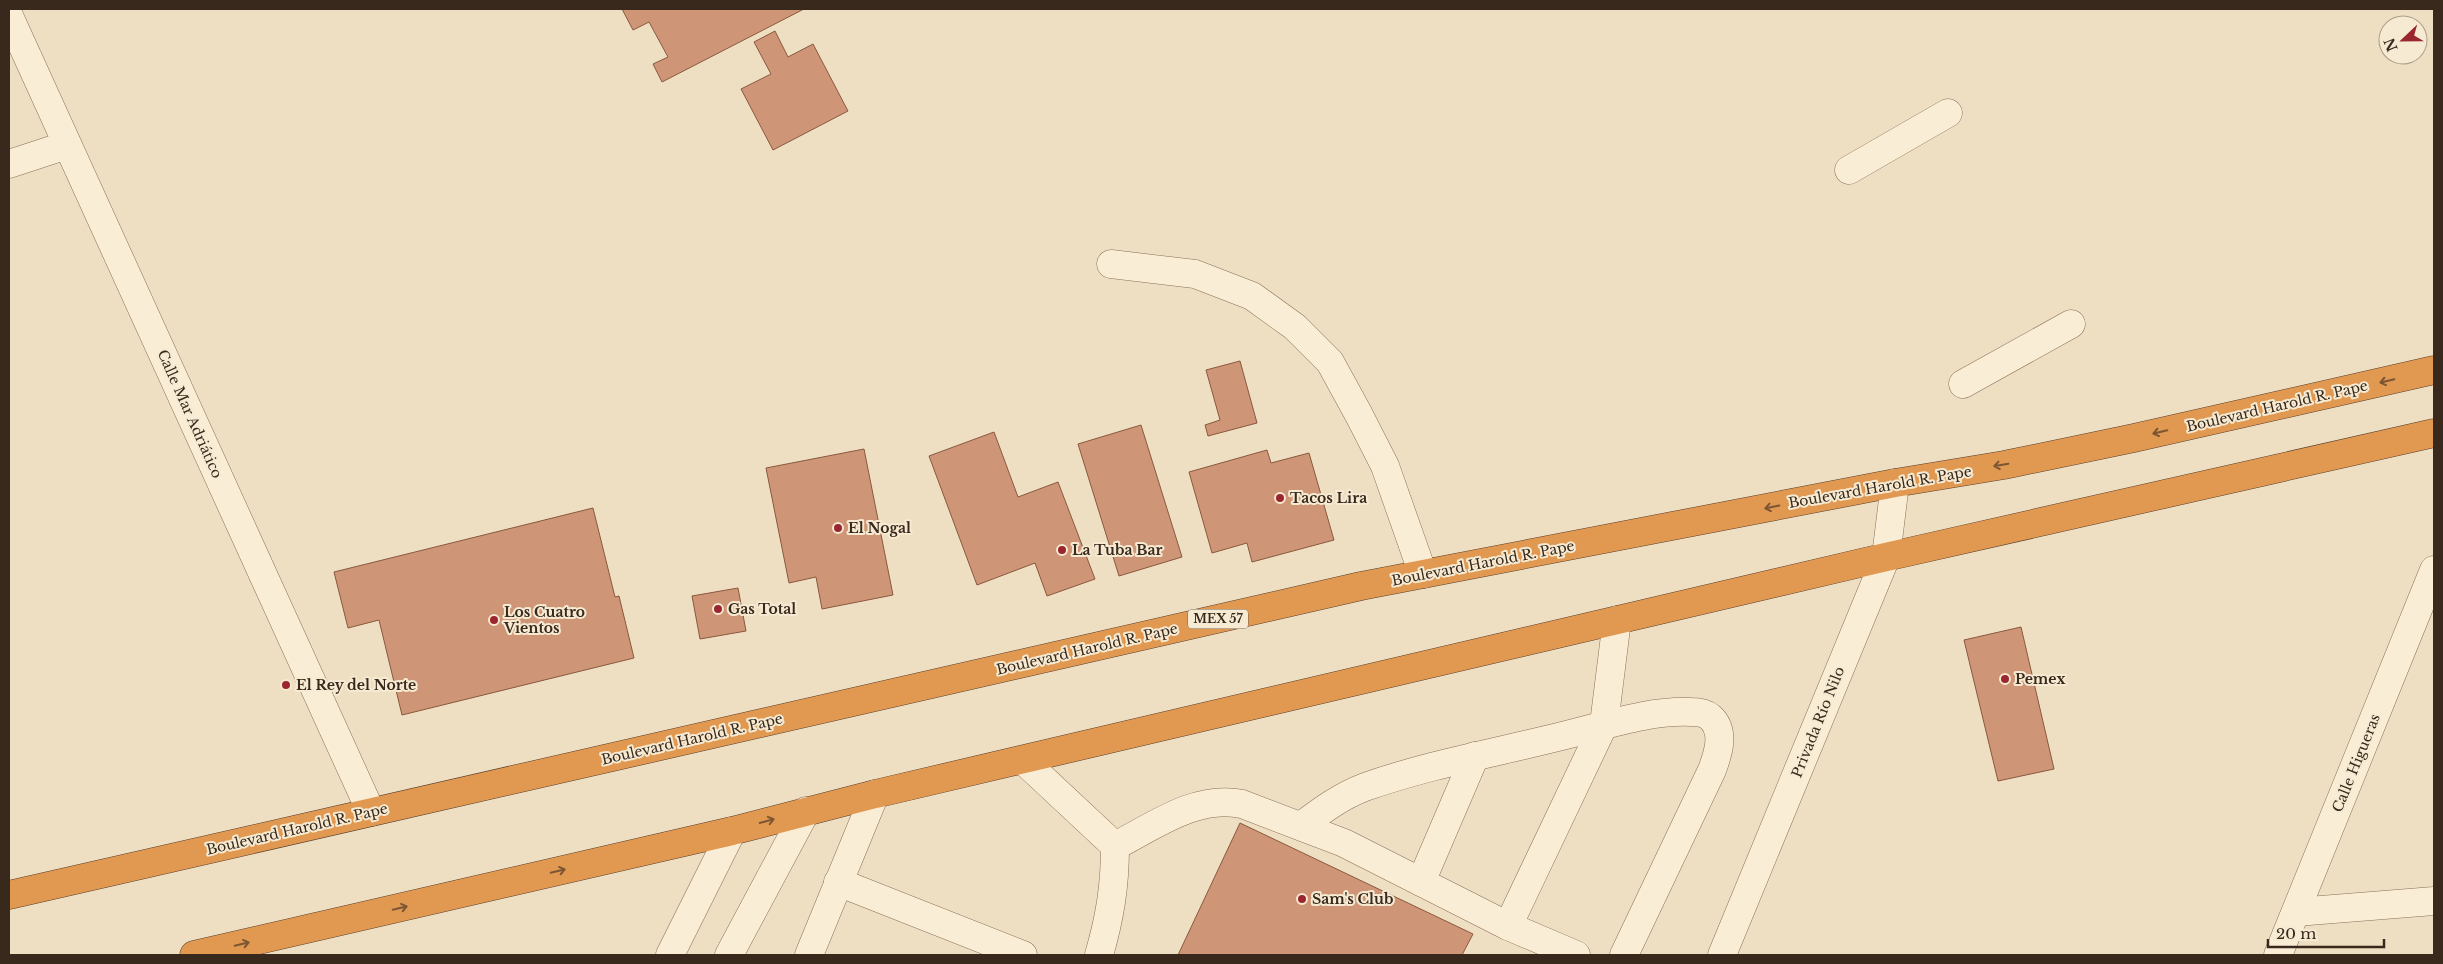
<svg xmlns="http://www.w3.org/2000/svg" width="2443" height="964" viewBox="0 0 2443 964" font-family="'Libre Baskerville',serif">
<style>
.building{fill:#ce9677;stroke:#89583e}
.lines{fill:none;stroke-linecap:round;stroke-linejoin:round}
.minor-casing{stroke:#897059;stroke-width:29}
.highway-casing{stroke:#573e2d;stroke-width:29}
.minor{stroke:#faedd6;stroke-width:28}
.highway{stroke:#e19951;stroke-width:28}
.oneway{stroke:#7c5632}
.poi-dot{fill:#9a272f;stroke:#f6ead2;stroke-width:2}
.labels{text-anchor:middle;stroke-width:4;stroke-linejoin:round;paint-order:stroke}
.shield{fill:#f6ead2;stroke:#726353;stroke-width:1}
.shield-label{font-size:12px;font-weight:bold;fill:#39291d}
.street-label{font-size:14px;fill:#39291d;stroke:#f6ead2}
.poi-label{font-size:14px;font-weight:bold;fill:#39291d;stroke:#f6ead2;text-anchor:start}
</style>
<rect width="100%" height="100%" fill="#efdfc2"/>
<g class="building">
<polygon points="622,9 804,9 662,82 653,64 668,57 649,22 633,30"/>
<polygon points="775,31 788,57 813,44 848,111 773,150 741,89 771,74 754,42"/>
<polygon points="1240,361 1257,423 1208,436 1205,425 1220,420 1206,370"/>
<polygon points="1141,425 1182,557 1119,576 1078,444"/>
<polygon points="994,432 1018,497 1058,482 1095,579 1047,596 1035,563 977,585 929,456"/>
<polygon points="864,449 893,595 822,609 816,577 789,583 766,468"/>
<polygon points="1267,450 1271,463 1309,453 1334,540 1252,562 1247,543 1212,553 1189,472"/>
<polygon points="593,508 615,597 619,596 634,658 402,715 379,620 348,628 334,572"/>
<polygon points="738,588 746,631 700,639 692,596"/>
<polygon points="2021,627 2054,769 1998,781 1964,640"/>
<polygon points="1240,823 1473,934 1462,955 1178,955"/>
</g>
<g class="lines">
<g class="minor-casing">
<g id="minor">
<polyline points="9,16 371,812"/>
<polyline points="9,164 67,145"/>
<polyline points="1849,170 1948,113"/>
<polyline points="1111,264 1195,274 1252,296 1295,327 1330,362 1359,415 1385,466 1423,574"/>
<polyline points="1963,384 2071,324"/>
<path d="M1024 761 1115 846C1115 886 1110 917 1099 955"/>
<path d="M1301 826C1321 811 1341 796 1365 787 1430 764 1499 752 1566 735 1607 725 1650 710 1692 712 1699 712 1705 713 1710 717 1726 731 1718 754 1712 770L1624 955"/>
<path d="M1115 846C1154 826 1197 794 1242 804L1344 843 1508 926 1576 955"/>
<polyline points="838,882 1023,955"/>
<polyline points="1421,882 1475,756"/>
<polyline points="2296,912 2434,901"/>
<polyline points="1508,926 1604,724 1617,620"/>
<polyline points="670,955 732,831"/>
<polyline points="729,955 806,811"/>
<polyline points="809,955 875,794"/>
<polyline points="1722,955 1886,557 1895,483"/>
<polyline points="2278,955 2434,570"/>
</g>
</g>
<g class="highway-casing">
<g id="highway">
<polyline points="9,895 1361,586 1895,483 2004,465 2134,438 2434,370"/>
<polyline points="194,955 732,831 875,794 1886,557 2434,433"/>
</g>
</g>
<use href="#minor" class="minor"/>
<use href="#highway" class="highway"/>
</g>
<defs><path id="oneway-shaft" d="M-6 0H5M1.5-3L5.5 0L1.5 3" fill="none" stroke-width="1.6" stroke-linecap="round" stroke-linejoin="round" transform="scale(1.25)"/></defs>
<g class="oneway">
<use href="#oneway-shaft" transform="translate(2387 381) rotate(167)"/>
<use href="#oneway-shaft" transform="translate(2160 432) rotate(167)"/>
<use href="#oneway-shaft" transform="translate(2001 465) rotate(170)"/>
<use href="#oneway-shaft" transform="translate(1772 507) rotate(169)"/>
<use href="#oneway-shaft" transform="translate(767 821) rotate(-15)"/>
<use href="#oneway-shaft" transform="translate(558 871) rotate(-13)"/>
<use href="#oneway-shaft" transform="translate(400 908) rotate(-13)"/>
<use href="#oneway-shaft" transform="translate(242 944) rotate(-13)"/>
</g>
<g class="poi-dot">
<circle cx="1280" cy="498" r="5"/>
<circle cx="838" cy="528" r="5"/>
<circle cx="1062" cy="550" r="5"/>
<circle cx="718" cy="609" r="5"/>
<circle cx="494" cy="620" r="5"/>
<circle cx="2005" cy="679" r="5"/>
<circle cx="286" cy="685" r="5"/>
<circle cx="1302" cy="899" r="5"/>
</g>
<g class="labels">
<rect class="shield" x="1188" y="609.5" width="60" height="19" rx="4"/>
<g class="shield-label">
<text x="1218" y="623">MEX 57</text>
</g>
<g class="street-label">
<text transform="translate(2277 406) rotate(-13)" y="5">Boulevard Harold R. Pape</text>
<text transform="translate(190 414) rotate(66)" y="5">Calle Mar Adriático</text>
<text transform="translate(1880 487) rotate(-10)" y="5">Boulevard Harold R. Pape</text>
<text transform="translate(1483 563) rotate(-11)" y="5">Boulevard Harold R. Pape</text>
<text transform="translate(1087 649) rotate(-13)" y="5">Boulevard Harold R. Pape</text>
<text transform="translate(1818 722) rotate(-68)" y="5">Privada Río Nilo</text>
<text transform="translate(692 739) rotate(-13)" y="5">Boulevard Harold R. Pape</text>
<text transform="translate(2356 763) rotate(-68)" y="5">Calle Higueras</text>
<text transform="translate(297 829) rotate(-13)" y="5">Boulevard Harold R. Pape</text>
</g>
<g class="poi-label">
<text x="1290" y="503">Tacos Lira</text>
<text x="848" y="533">El Nogal</text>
<text x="1072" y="555">La Tuba Bar</text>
<text x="728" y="614">Gas Total</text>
<text x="504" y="617">Los Cuatro<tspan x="504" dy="16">Vientos</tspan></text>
<text x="2015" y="684">Pemex</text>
<text x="296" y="690">El Rey del Norte</text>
<text x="1312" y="904">Sam's Club</text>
</g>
</g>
<rect width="2443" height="964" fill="none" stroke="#39291d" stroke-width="20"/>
<g transform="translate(2403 40) rotate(248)"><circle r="24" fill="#f6ead2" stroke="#aa9d8a"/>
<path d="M0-4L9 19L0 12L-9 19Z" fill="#9a272f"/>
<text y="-8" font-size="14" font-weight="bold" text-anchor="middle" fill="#39291d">N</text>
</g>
<path d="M2268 939v8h116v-8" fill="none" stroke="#39291d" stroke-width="2.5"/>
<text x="2276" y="939" font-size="15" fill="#39291d" stroke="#f6ead2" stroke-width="4" paint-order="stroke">20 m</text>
</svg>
